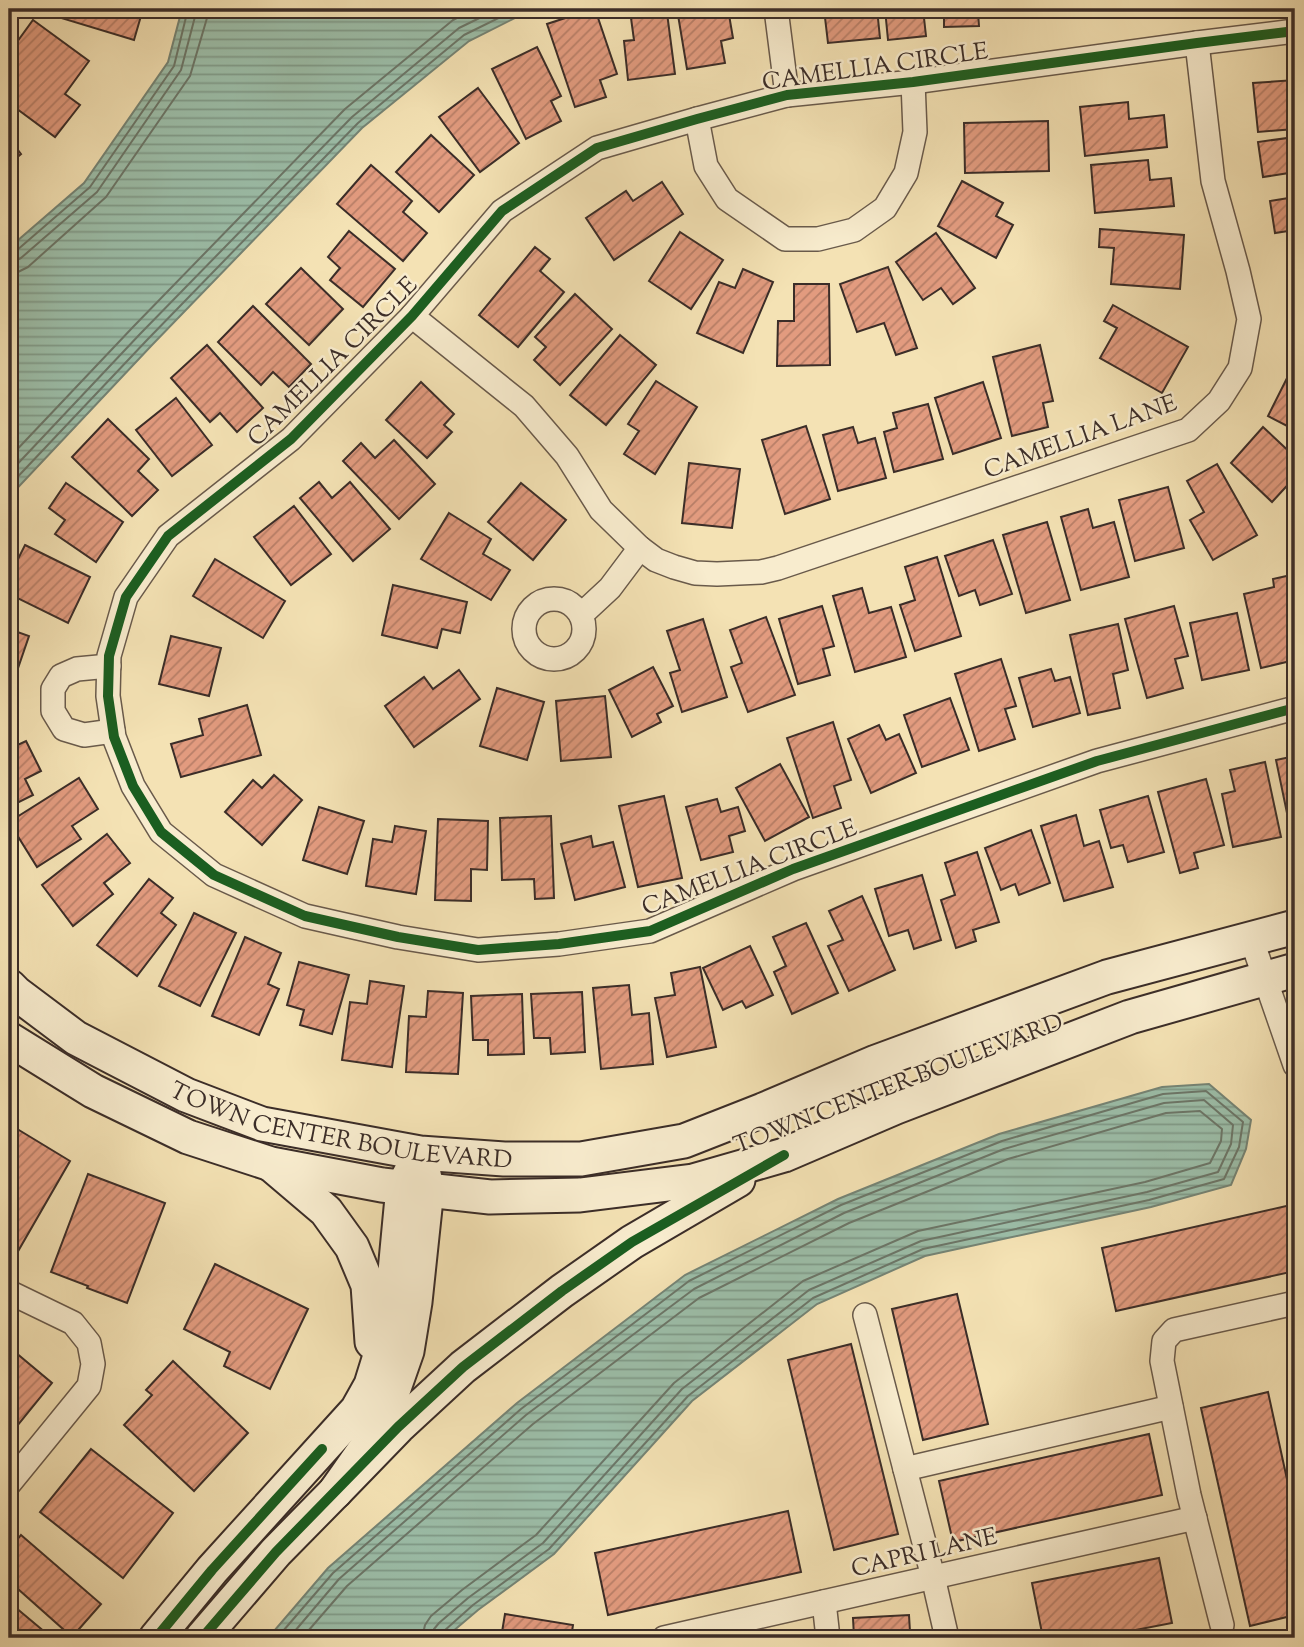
<svg xmlns="http://www.w3.org/2000/svg" width="1304" height="1647" viewBox="0 0 1304 1647" font-family="'Sorts Mill Goudy',serif">
<style>
.water{fill:url(#water-rules);stroke:#758475;stroke-width:2}
.lines{fill:none;stroke-linecap:round;stroke-linejoin:round}
.shore{stroke:#6c7668;stroke-width:2}
.building{fill:url(#building-hatch);stroke:#3b2d28;stroke-width:2}
.street-casing{stroke:#695a4b;stroke-width:26}
.secondary-casing{stroke:#3b2d28;stroke-width:37}
.street{stroke:#f8ecce;stroke-width:23}
.secondary{stroke:#f8ecce;stroke-width:33}
.cycleway-casing{stroke:#f8ecce;stroke-width:15}
.cycleway{stroke:#1b5e20;stroke-width:10}
.labels{text-anchor:middle;stroke-width:5;stroke-linejoin:round;paint-order:stroke}
.street-label{font-size:24px;fill:#3b2d28;stroke:#f8ecce}
</style>
<defs>
<pattern id="water-rules" width="6" height="5" patternUnits="userSpaceOnUse" patternTransform="scale(1.75)"><rect width="6" height="5" fill="#9cbea9"/><path d="M0 2.5h6" fill="none" stroke="#809b8a"/></pattern>
<pattern id="building-hatch" width="6" height="6" patternUnits="userSpaceOnUse" patternTransform="scale(1.75)"><rect width="6" height="6" fill="#e29b7f"/><path d="M-1 1l2-2M0 6l6-6M5 7l2-2" fill="none" stroke="#b87f68"/></pattern>
</defs>
<rect width="100%" height="100%" fill="#f4e2b4"/>
<filter id="stains"><feTurbulence type="fractalNoise" baseFrequency=".00286" numOctaves="4"/><feColorMatrix values="0 0 0 0 .2 0 0 0 0 .09 0 0 0 0 .02 0 0 0 .5 -.17"/></filter>
<radialGradient id="worn" r=".72"><stop offset=".6" stop-color="#630" stop-opacity="0"/><stop offset="1" stop-color="#630" stop-opacity=".3"/></radialGradient>
<g class="water">
<polygon points="182,9 533,9 469,41 362,128 152,345 9,497 9,248 84,183 168,62"/>
<polygon points="1209,1084 1251,1120 1246,1149 1231,1185 1151,1207 925,1256 817,1304 692,1401 554,1554 478,1610 445,1638 268,1638 328,1568 517,1403 685,1275 838,1199 999,1134 1162,1087"/>
</g>
<g class="lines">
<g class="shore">
<polyline points="9,253 16,251 90,187 174,66 188,9"/>
<polyline points="9,262 15,261 21,258 97,192 181,70 197,9"/>
<polyline points="9,273 18,272 28,267 106,197 190,76 207,18 208,9"/>
<polyline points="9,458 133,327 345,109 453,20 474,9"/>
<polyline points="9,473 140,334 352,117 459,28 498,9"/>
<polyline points="9,486 147,340 358,123 464,35 517,9"/>
<polyline points="277,1638 333,1573 521,1409 689,1281 841,1205 1002,1141 1163,1094 1206,1091 1243,1122 1239,1147 1224,1179 1149,1200 923,1249 813,1298 688,1396 549,1549 473,1605 444,1631 442,1638"/>
<polyline points="289,1638 339,1579 526,1415 694,1289 844,1213 1004,1149 1164,1103 1204,1100 1233,1125 1231,1144 1218,1172 1147,1192 921,1241 809,1290 682,1389 543,1543 468,1598 439,1623 434,1629 433,1638"/>
<polyline points="302,1638 347,1586 533,1424 699,1298 849,1223 1008,1159 1166,1113 1200,1111 1222,1129 1221,1141 1210,1163 1145,1182 918,1231 803,1281 674,1383 536,1535 462,1590 431,1616 425,1625 422,1638"/>
</g>
</g>
<g class="building">
<polygon points="39,9 143,9 134,40 38,11"/>
<polygon points="593,9 595,9 617,74 600,80 606,97 575,107 547,24"/>
<polygon points="677,9 728,9 733,38 721,41 725,63 687,69"/>
<polygon points="824,9 877,9 880,38 828,43"/>
<polygon points="885,9 923,9 926,36 888,40"/>
<polygon points="944,9 993,9 994,11 978,12 979,26 944,27"/>
<polygon points="1002,9 1051,9 1052,16 1002,18"/>
<polygon points="667,13 675,74 628,80 624,41 634,40 631,18"/>
<polygon points="33,20 89,61 65,94 80,105 55,137 9,103 9,53"/>
<polygon points="537,47 561,96 551,101 561,121 526,139 492,69"/>
<polygon points="1295,80 1295,129 1258,132 1253,83"/>
<polygon points="478,88 519,143 480,172 439,117"/>
<polygon points="1128,102 1129,119 1164,115 1167,147 1085,156 1080,107"/>
<polygon points="1048,121 1049,171 965,173 964,123"/>
<polygon points="431,135 474,175 439,212 396,172"/>
<polygon points="1295,137 1295,188 1291,189 1289,173 1263,177 1258,142"/>
<polygon points="9,138 21,154 9,164"/>
<polygon points="1148,160 1150,180 1171,178 1174,206 1095,213 1091,165"/>
<polygon points="371,165 412,201 403,212 427,233 403,261 337,204"/>
<polygon points="962,181 1003,203 996,216 1013,225 996,258 938,226"/>
<polygon points="662,182 683,214 614,260 586,218 626,191 633,201"/>
<polygon points="1295,197 1295,230 1275,233 1270,201"/>
<polygon points="1100,229 1184,235 1180,289 1111,284 1114,248 1099,247"/>
<polygon points="349,231 395,269 363,307 330,280 340,268 328,257"/>
<polygon points="680,232 723,260 691,309 649,281"/>
<polygon points="936,233 975,288 953,304 941,288 923,300 896,262"/>
<polygon points="535,247 550,259 540,271 564,292 518,347 479,315"/>
<polygon points="888,267 917,348 896,355 884,323 857,332 840,284"/>
<polygon points="301,268 343,309 309,345 266,304"/>
<polygon points="743,269 773,282 743,353 697,333 719,282 735,288"/>
<polygon points="794,284 829,284 830,365 777,366 778,321 794,321"/>
<polygon points="575,294 612,329 560,385 534,360 546,347 535,337"/>
<polygon points="1113,305 1188,347 1162,393 1100,358 1117,328 1104,321"/>
<polygon points="253,306 311,364 289,387 273,372 261,385 218,342"/>
<polygon points="620,335 656,365 606,425 570,395"/>
<polygon points="207,345 263,408 237,432 220,413 210,422 171,378"/>
<polygon points="1040,345 1053,401 1043,403 1048,427 1012,436 993,357"/>
<polygon points="1289,374 1295,377 1295,430 1268,416"/>
<polygon points="656,381 697,407 655,474 624,454 639,431 628,424"/>
<polygon points="421,382 454,414 444,425 452,432 427,458 386,420"/>
<polygon points="983,382 1001,438 953,454 935,398"/>
<polygon points="176,398 212,445 172,476 136,430"/>
<polygon points="928,404 943,459 894,472 884,432 897,428 893,413"/>
<polygon points="108,419 149,459 138,471 158,490 132,516 72,457"/>
<polygon points="806,426 830,499 785,514 762,440"/>
<polygon points="853,427 858,443 875,438 886,478 838,491 823,435"/>
<polygon points="1263,427 1295,457 1295,477 1272,502 1231,463"/>
<polygon points="394,440 435,484 399,519 343,461 361,443 375,458"/>
<polygon points="689,463 740,469 732,528 682,523"/>
<polygon points="1217,464 1257,535 1213,560 1190,520 1204,512 1187,481"/>
<polygon points="319,482 332,498 350,482 390,529 353,561 300,498"/>
<polygon points="66,483 123,522 96,562 55,534 65,520 49,508"/>
<polygon points="521,483 566,520 533,560 488,522"/>
<polygon points="1168,487 1184,548 1135,561 1119,500"/>
<polygon points="294,506 331,554 291,585 254,537"/>
<polygon points="1088,509 1093,528 1114,522 1129,577 1081,590 1061,517"/>
<polygon points="449,513 491,539 483,554 510,570 491,600 421,559"/>
<polygon points="1047,522 1070,600 1026,613 1003,535"/>
<polygon points="993,540 1012,594 980,605 975,590 959,596 945,556"/>
<polygon points="25,545 90,577 68,623 9,594 9,577"/>
<polygon points="937,557 961,636 915,651 900,605 915,600 905,567"/>
<polygon points="215,559 285,601 263,638 193,596"/>
<polygon points="1291,575 1295,592 1295,627 1290,628 1295,650 1295,660 1261,668 1244,594 1274,587 1273,579"/>
<polygon points="393,585 467,602 460,633 442,629 437,648 382,635"/>
<polygon points="862,588 869,613 891,607 906,657 855,672 833,596"/>
<polygon points="822,606 834,646 823,649 830,675 798,684 779,619"/>
<polygon points="1174,606 1188,656 1175,659 1183,688 1147,698 1125,619"/>
<polygon points="1237,613 1249,670 1202,680 1190,623"/>
<polygon points="766,617 795,695 748,712 731,667 742,663 730,630"/>
<polygon points="703,619 727,697 682,712 670,673 680,670 667,631"/>
<polygon points="1118,624 1128,670 1113,674 1120,708 1088,715 1070,635"/>
<polygon points="9,629 29,636 16,674 9,672"/>
<polygon points="171,636 221,648 209,696 159,684"/>
<polygon points="1001,659 1016,706 1005,709 1015,739 979,751 955,674"/>
<polygon points="653,667 673,706 657,714 661,722 632,737 609,690"/>
<polygon points="1051,669 1055,681 1070,677 1080,713 1033,727 1019,678"/>
<polygon points="459,670 480,699 414,747 385,706 424,677 433,689"/>
<polygon points="497,688 544,702 527,760 480,746"/>
<polygon points="605,696 611,757 561,761 556,701"/>
<polygon points="950,698 969,750 922,767 904,715"/>
<polygon points="247,705 261,755 181,777 171,744 203,735 199,719"/>
<polygon points="833,722 851,780 834,786 841,808 813,818 787,738"/>
<polygon points="879,725 886,740 899,734 916,773 871,793 848,739"/>
<polygon points="26,741 41,771 25,779 33,795 9,807 9,749"/>
<polygon points="1295,756 1295,842 1293,842 1276,760"/>
<polygon points="1265,762 1281,837 1233,847 1222,794 1235,791 1230,770"/>
<polygon points="780,764 809,817 765,841 736,788"/>
<polygon points="274,775 302,800 262,845 225,812 253,780 262,788"/>
<polygon points="79,778 98,809 72,826 81,839 37,867 9,822"/>
<polygon points="1206,779 1224,845 1194,853 1198,868 1180,873 1158,792"/>
<polygon points="664,796 682,878 638,887 619,806"/>
<polygon points="1148,796 1164,852 1128,862 1123,845 1111,848 1100,810"/>
<polygon points="717,799 721,812 738,807 745,831 729,836 733,852 701,860 686,807"/>
<polygon points="319,807 364,821 347,874 303,860"/>
<polygon points="1076,815 1084,846 1099,841 1113,887 1064,901 1041,826"/>
<polygon points="551,816 554,898 535,899 534,879 502,880 500,818"/>
<polygon points="438,819 488,821 487,870 471,869 471,901 435,900"/>
<polygon points="395,826 426,831 416,894 366,886 373,839 392,842"/>
<polygon points="1031,830 1050,883 1019,895 1015,884 1001,890 985,848"/>
<polygon points="107,834 130,863 104,883 113,894 73,926 42,885"/>
<polygon points="591,836 593,847 613,842 625,887 575,900 561,844"/>
<polygon points="977,852 999,922 973,930 976,941 956,948 941,900 955,895 945,863"/>
<polygon points="922,875 941,940 914,949 908,930 889,936 875,889"/>
<polygon points="149,879 173,898 161,913 176,925 137,976 97,945"/>
<polygon points="862,896 895,970 849,991 828,946 843,940 829,911"/>
<polygon points="194,913 236,933 200,1006 159,986"/>
<polygon points="806,923 838,993 792,1014 774,972 786,966 773,937"/>
<polygon points="245,937 281,953 268,984 279,989 259,1035 212,1016"/>
<polygon points="750,946 773,995 746,1008 742,1001 723,1010 703,968"/>
<polygon points="299,962 349,975 332,1034 300,1025 304,1010 287,1005"/>
<polygon points="700,967 716,1047 667,1057 655,998 675,995 671,973"/>
<polygon points="370,981 404,986 392,1067 342,1060 350,1002 367,1004"/>
<polygon points="629,985 632,1015 649,1013 653,1064 601,1069 593,988"/>
<polygon points="428,991 463,993 458,1074 406,1072 409,1016 426,1017"/>
<polygon points="582,992 585,1052 551,1054 550,1038 534,1038 531,994"/>
<polygon points="522,994 524,1054 488,1055 488,1040 473,1040 471,996"/>
<polygon points="9,1124 70,1161 17,1253 9,1248"/>
<polygon points="88,1174 165,1203 127,1303 87,1288 88,1286 51,1272"/>
<polygon points="1295,1204 1295,1271 1116,1311 1102,1248"/>
<polygon points="215,1264 308,1309 270,1389 224,1366 230,1352 184,1329"/>
<polygon points="957,1294 988,1424 923,1440 892,1309"/>
<polygon points="851,1344 898,1534 834,1550 788,1360"/>
<polygon points="9,1347 52,1383 9,1436"/>
<polygon points="173,1361 248,1433 194,1491 124,1425 152,1395 146,1390"/>
<polygon points="1268,1392 1295,1516 1295,1615 1250,1626 1201,1408"/>
<polygon points="1149,1434 1162,1495 953,1542 939,1481"/>
<polygon points="91,1449 173,1513 123,1578 40,1512"/>
<polygon points="788,1511 801,1572 608,1615 595,1553"/>
<polygon points="21,1535 101,1604 72,1637 9,1581 9,1550"/>
<polygon points="1159,1558 1172,1623 1094,1638 1043,1638 1032,1583"/>
<polygon points="9,1602 52,1638 9,1638"/>
<polygon points="505,1614 573,1625 571,1638 501,1638"/>
<polygon points="909,1615 910,1632 915,1631 916,1638 850,1638 850,1637 854,1637 853,1618"/>
</g>
<g class="lines">
<g class="street-casing">
<g id="street">
<polyline points="776,9 787,95"/>
<polyline points="1295,31 1197,43 913,82 787,95 697,119 597,148 502,211 412,316 291,439 168,536 126,597 109,656 108,696 114,737 133,786 161,832 214,875 305,916 398,937 478,950 559,944 650,931 793,869 1097,761 1295,708"/>
<polyline points="697,119 706,166 727,199 785,239 818,239 854,230 885,208 906,173 915,132 913,82"/>
<polyline points="412,316 524,406 567,456 601,510 640,548 656,560 674,567 695,573 717,574 761,572 778,568 1188,430 1219,401 1240,368 1249,319 1238,271 1213,181 1197,43"/>
<circle cx="554" cy="629" r="30"/>
<polyline points="581,615 610,588 640,548"/>
<polyline points="109,666 77,669 61,676 53,689 53,711 64,729 84,735 113,731"/>
<polyline points="1251,938 1295,1065"/>
<polyline points="9,1292 73,1323 89,1343 93,1364 89,1386 9,1484"/>
<polyline points="865,1315 933,1577 947,1638"/>
<polyline points="905,1469 1171,1407"/>
<polyline points="824,1602 828,1638"/>
<polyline points="1222,1625 1189,1495 1162,1361 1164,1341 1174,1330 1295,1303"/>
<polyline points="664,1638 1195,1518"/>
</g>
</g>
<g class="secondary-casing">
<g id="secondary">
<path id="s1" d="M9 986 16 993 76 1038 186 1095 262 1124 420 1153 504 1159H581L684 1141 763 1110 876 1062 1107 977 1295 927"/>
<polyline points="9,1039 93,1091 188,1137 271,1164 382,1185 490,1197 580,1195 693,1181 784,1155 896,1107 1130,1017 1295,970"/>
<polyline points="273,1166 326,1211 352,1247 368,1285 372,1342"/>
<polyline points="335,1492 398,1427 463,1367 562,1291 632,1242 738,1180"/>
<polyline points="156,1638 212,1570 357,1410 371,1385 384,1343 393,1293 403,1187 414,1166"/>
<polyline points="202,1638 276,1552 335,1492 368,1445 392,1394 407,1351 415,1302 427,1189 423,1169"/>
</g>
</g>
<use href="#street" class="street"/>
<use href="#secondary" class="secondary"/>
<g class="cycleway-casing">
<g id="cycleway">
<polyline points="1295,31 1197,43 913,82 787,95 697,119 597,148 502,211 412,316 291,439 168,536 126,597 109,656 108,696 114,737 133,786 161,832 214,875 305,916 398,937 478,950 559,944 650,931 793,869 1097,761 1295,708"/>
<polyline points="156,1638 212,1570 322,1449"/>
<polyline points="202,1638 276,1552 398,1427 463,1367 562,1291 632,1242 784,1155"/>
</g>
</g>
<use href="#cycleway" class="cycleway"/>
</g>
<g class="labels">
<g class="street-label">
<text transform="translate(875 66) rotate(-8)" y="8">CAMELLIA CIRCLE</text>
<text transform="translate(332 361) rotate(-45)" y="8">CAMELLIA CIRCLE</text>
<text transform="translate(1080 436) rotate(-20)" y="8">CAMELLIA LANE</text>
<text transform="translate(749 867) rotate(-21)" y="8">CAMELLIA CIRCLE</text>
<text transform="translate(898 1083) rotate(-21)" y="8">TOWN CENTER BOULEVARD</text>
<text dy="8" stroke="none"><textPath href="#s1" startOffset="368">TOWN CENTER BOULEVARD</textPath></text>
<text transform="translate(924 1552) rotate(-13)" y="8">CAPRI LANE</text>
</g>
</g>
<rect width="1304" height="1647" fill="none" stroke="#f4e2b4" stroke-width="35"/>
<rect x="10" y="10" width="1283" height="1626" fill="none" stroke="#3b2d28" stroke-width="3.5"/>
<rect x="18" y="18" width="1269" height="1612" fill="none" stroke="#3b2d28" stroke-width="2"/>
<rect width="100%" height="100%" filter="url(#stains)"/>
<rect width="100%" height="100%" fill="url(#worn)"/>
</svg>
